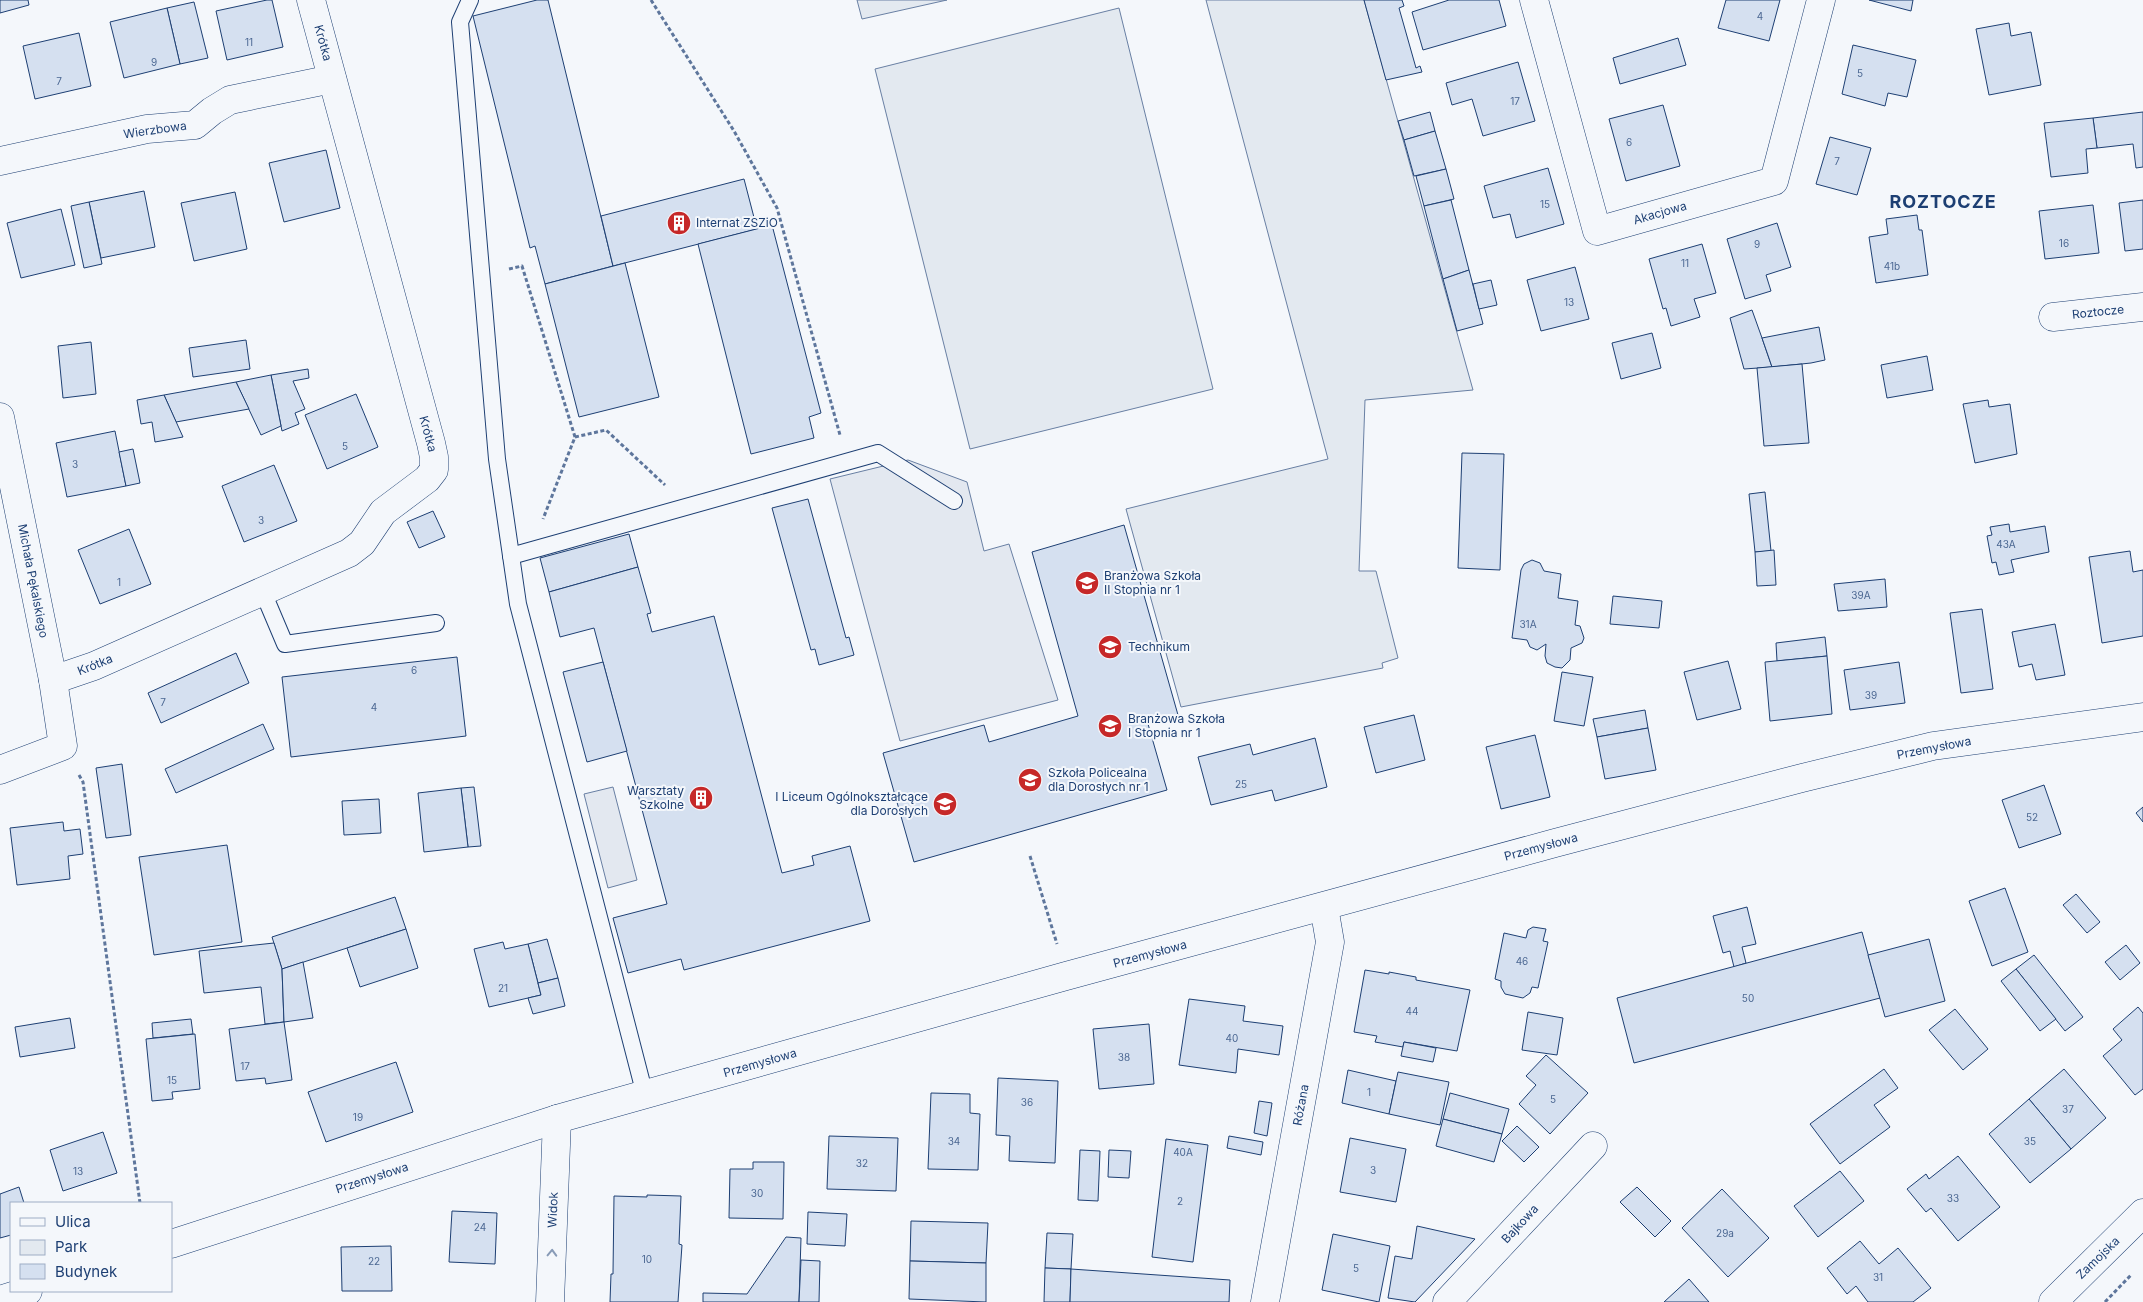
<svg xmlns="http://www.w3.org/2000/svg" width="2143" height="1302" viewBox="0 0 2143 1302" font-family="Inter,sans-serif">
<style>
.green{fill:#e3e9f0;stroke:#687fa3}
.parking{fill:#e3e8f0;stroke:#687fa3}
.building{fill:#d5e0f0;stroke:#1d3f73}
.lines{fill:none;stroke-linecap:round;stroke-linejoin:round}
.lane-casing{stroke:#1d3f73;stroke-width:18}
.street-casing{stroke:#1d3f73;stroke-width:29}
.secondary-casing{stroke:#1d3f73;stroke-width:29}
.path{stroke:#5e769c;stroke-width:3;stroke-dasharray:4 2.5;stroke-linecap:butt}
.lane{stroke:#f4f7fb;stroke-width:16}
.street{stroke:#f4f7fb;stroke-width:28}
.secondary{stroke:#f4f7fb;stroke-width:28}
.oneway{stroke:#889bb7}
.labels{text-anchor:middle;stroke-width:4;stroke-linejoin:round;paint-order:stroke}
.number-label{font-size:10px;fill:#4b6792}
.street-label{font-size:12px;fill:#1d3f73;stroke:#f4f7fb}
.poi-label{font-size:12px;fill:#1d3f73;stroke:#f4f7fb;text-anchor:start}
.district-label{font-size:18px;font-weight:bold;letter-spacing:1px;fill:#1d3f73;stroke:#f4f7fb}
</style>
<rect width="100%" height="100%" fill="#f4f7fb"/>
<g class="green">
<polygon points="857,0 947,0 862,19"/>
<polygon points="1206,0 1364,0 1473,390 1365,400 1359,571 1376,571 1398,658 1382,663 1383,668 1181,707 1126,509 1328,459"/>
<polygon points="1119,8 1213,389 970,449 875,69"/>
</g>
<g class="parking">
<polygon points="908,460 967,482 984,551 1009,544 1058,700 900,741 830,479"/>
<polygon points="613,787 637,880 608,888 584,794"/>
</g>
<g class="building">
<polygon points="0,0 28,0 29,5 0,13"/>
<polygon points="267,0 272,0 283,47 227,60 216,11"/>
<polygon points="537,0 548,0 613,266 545,284 535,246 530,248 473,16"/>
<polygon points="1364,0 1402,0 1404,6 1399,8 1416,68 1420,66 1422,72 1386,80"/>
<polygon points="1449,0 1499,0 1506,26 1423,50 1412,12"/>
<polygon points="1726,0 1780,0 1769,41 1718,28"/>
<polygon points="1869,0 1913,0 1911,11"/>
<polygon points="194,2 208,58 180,64 167,8"/>
<polygon points="167,8 180,64 124,78 110,22"/>
<polygon points="2009,23 2011,36 2031,32 2041,85 1989,95 1976,29"/>
<polygon points="79,33 91,86 35,99 23,46"/>
<polygon points="1678,38 1686,65 1620,84 1613,58"/>
<polygon points="1853,45 1916,60 1907,97 1888,93 1885,106 1842,94"/>
<polygon points="1518,62 1535,121 1483,136 1472,99 1452,105 1446,83"/>
<polygon points="1663,105 1680,166 1626,181 1609,119"/>
<polygon points="1430,112 1435,131 1404,140 1398,121"/>
<polygon points="2143,112 2143,167 2136,168 2133,144 2097,148 2093,118"/>
<polygon points="2093,118 2097,148 2086,149 2088,173 2051,177 2044,123"/>
<polygon points="1435,131 1446,169 1414,176 1404,140"/>
<polygon points="1830,137 1871,148 1857,195 1816,184"/>
<polygon points="326,150 340,208 284,222 269,163"/>
<polygon points="1548,168 1564,224 1516,238 1510,214 1493,218 1484,186"/>
<polygon points="1446,169 1454,199 1424,206 1416,176"/>
<polygon points="744,179 757,229 613,266 601,216"/>
<polygon points="144,191 155,247 101,258 89,202"/>
<polygon points="235,192 247,249 194,261 181,203"/>
<polygon points="1451,200 1469,270 1443,279 1424,206"/>
<polygon points="2143,200 2143,249 2125,251 2119,203"/>
<polygon points="89,202 102,264 84,268 71,206"/>
<polygon points="2093,205 2099,253 2045,259 2039,211"/>
<polygon points="61,209 75,265 21,278 7,223"/>
<polygon points="1917,215 1919,230 1922,230 1928,275 1876,283 1869,237 1888,234 1886,219"/>
<polygon points="1777,223 1791,267 1766,275 1771,291 1745,299 1727,239"/>
<polygon points="772,225 821,413 809,417 814,438 751,454 698,244"/>
<polygon points="1702,244 1716,293 1694,299 1700,317 1671,326 1666,308 1663,309 1649,259"/>
<polygon points="625,263 659,397 579,417 545,284"/>
<polygon points="1575,267 1589,319 1541,331 1527,280"/>
<polygon points="1469,270 1483,324 1457,331 1443,279"/>
<polygon points="1491,280 1497,305 1479,309 1473,284"/>
<polygon points="1752,310 1762,338 1772,367 1744,369 1730,318"/>
<polygon points="1819,327 1825,360 1811,363 1772,367 1762,338"/>
<polygon points="1652,333 1661,368 1621,379 1612,343"/>
<polygon points="246,340 250,369 193,377 189,348"/>
<polygon points="91,342 96,394 63,398 58,346"/>
<polygon points="1927,356 1933,390 1887,398 1881,365"/>
<polygon points="1802,364 1809,443 1764,446 1757,368"/>
<polygon points="308,369 309,378 293,381 305,409 295,413 299,424 282,431 271,375"/>
<polygon points="271,375 281,426 261,435 236,382"/>
<polygon points="236,382 249,409 176,422 164,395"/>
<polygon points="356,394 378,447 327,469 305,415"/>
<polygon points="164,395 183,437 155,442 152,422 141,424 137,400"/>
<polygon points="1988,400 1989,407 2010,404 2017,454 1975,463 1963,404"/>
<polygon points="115,431 126,486 67,497 56,443"/>
<polygon points="133,449 140,483 126,486 119,452"/>
<polygon points="1462,453 1504,454 1500,570 1458,568"/>
<polygon points="274,465 297,521 244,542 222,486"/>
<polygon points="1765,492 1771,551 1755,552 1749,494"/>
<polygon points="808,499 846,638 849,637 854,655 819,665 815,649 811,650 772,508"/>
<polygon points="433,511 445,537 419,548 407,522"/>
<polygon points="2009,524 2010,532 2045,526 2049,552 2011,560 2014,572 1999,575 1996,562 1992,563 1987,536 1992,535 1990,527"/>
<polygon points="1124,525 1178,715 1148,724 1167,790 914,862 883,753 984,725 989,742 1078,716 1032,552"/>
<polygon points="129,529 151,584 100,604 78,550"/>
<polygon points="629,534 638,567 549,592 540,558"/>
<polygon points="1774,550 1776,585 1757,586 1755,552"/>
<polygon points="2130,551 2133,572 2143,570 2143,636 2102,643 2089,557"/>
<polygon points="1532,560 1540,563 1544,571 1561,574 1558,598 1578,601 1575,625 1580,626 1584,638 1582,643 1571,648 1570,660 1562,668 1555,667 1547,663 1545,656 1546,644 1537,650 1530,647 1527,640 1512,638 1521,570 1524,564"/>
<polygon points="638,567 651,613 647,614 652,632 714,616 782,873 814,865 812,856 850,846 870,921 684,970 681,959 628,973 613,918 667,904 594,628 560,637 549,592"/>
<polygon points="1885,579 1887,607 1838,611 1834,584"/>
<polygon points="1613,596 1662,601 1659,628 1610,624"/>
<polygon points="1982,609 1993,689 1961,693 1950,613"/>
<polygon points="2055,624 2065,675 2036,680 2032,664 2019,667 2012,632"/>
<polygon points="1825,637 1827,656 1777,661 1776,643"/>
<polygon points="236,653 249,683 161,723 148,693"/>
<polygon points="1827,656 1832,714 1770,721 1765,662"/>
<polygon points="457,657 466,736 291,757 282,677"/>
<polygon points="1728,661 1741,709 1697,720 1684,672"/>
<polygon points="603,662 627,751 587,762 563,672"/>
<polygon points="1899,662 1905,703 1850,710 1844,670"/>
<polygon points="1562,672 1593,677 1584,726 1554,721"/>
<polygon points="1645,710 1648,728 1597,737 1593,719"/>
<polygon points="1414,715 1425,760 1376,773 1364,727"/>
<polygon points="263,724 274,749 176,793 165,769"/>
<polygon points="1648,728 1656,770 1605,779 1597,737"/>
<polygon points="1535,735 1550,797 1501,809 1486,747"/>
<polygon points="1315,738 1327,787 1275,801 1272,790 1211,805 1198,757 1250,744 1253,755"/>
<polygon points="122,764 131,835 106,838 96,768"/>
<polygon points="2044,785 2061,834 2019,848 2002,800"/>
<polygon points="474,787 481,846 468,847 461,788"/>
<polygon points="461,788 468,847 424,852 418,793"/>
<polygon points="379,799 381,833 344,835 342,801"/>
<polygon points="2143,807 2143,822 2136,813"/>
<polygon points="63,822 64,831 80,829 83,854 68,856 70,879 17,885 10,828"/>
<polygon points="227,845 242,942 154,955 139,857"/>
<polygon points="2005,888 2028,952 1992,966 1969,901"/>
<polygon points="2076,894 2100,922 2087,933 2063,905"/>
<polygon points="395,897 406,929 282,969 272,937"/>
<polygon points="1747,907 1756,944 1742,947 1746,963 1734,967 1730,951 1723,953 1713,916"/>
<polygon points="1533,927 1546,929 1543,941 1548,942 1538,988 1532,987 1530,993 1523,998 1505,994 1501,987 1501,981 1495,979 1504,933 1526,938 1528,930"/>
<polygon points="406,929 418,968 360,987 347,948"/>
<polygon points="1862,932 1880,998 1634,1063 1617,998"/>
<polygon points="547,939 558,978 538,983 528,944"/>
<polygon points="1929,939 1945,1001 1885,1017 1868,955"/>
<polygon points="503,942 505,949 528,944 541,995 489,1007 474,949"/>
<polygon points="274,943 282,969 284,1022 265,1024 261,987 204,993 199,951"/>
<polygon points="2126,945 2140,963 2120,980 2105,962"/>
<polygon points="2034,955 2083,1017 2065,1031 2016,969"/>
<polygon points="303,962 313,1018 284,1022 282,969"/>
<polygon points="2016,969 2056,1019 2040,1031 2001,981"/>
<polygon points="1365,970 1389,974 1389,972 1416,977 1416,980 1470,990 1457,1051 1404,1042 1403,1047 1375,1042 1377,1036 1354,1032"/>
<polygon points="558,978 565,1006 533,1014 528,998 541,995 538,983"/>
<polygon points="1189,999 1245,1006 1243,1021 1283,1026 1279,1055 1238,1049 1236,1073 1179,1065"/>
<polygon points="2138,1007 2143,1013 2143,1089 2135,1095 2103,1056 2122,1040 2113,1029"/>
<polygon points="1955,1009 1988,1049 1963,1070 1929,1030"/>
<polygon points="1528,1012 1563,1018 1557,1055 1522,1050"/>
<polygon points="70,1018 75,1048 20,1057 15,1027"/>
<polygon points="191,1019 193,1034 153,1038 152,1023"/>
<polygon points="284,1022 292,1080 266,1084 265,1078 236,1081 229,1029"/>
<polygon points="1149,1024 1154,1084 1099,1089 1093,1029"/>
<polygon points="195,1034 200,1089 172,1092 173,1099 152,1101 146,1039"/>
<polygon points="1404,1042 1436,1048 1433,1062 1401,1056"/>
<polygon points="1546,1055 1588,1093 1550,1134 1519,1104 1536,1085 1526,1076"/>
<polygon points="396,1062 413,1112 326,1142 308,1092"/>
<polygon points="1884,1069 1898,1088 1874,1105 1890,1127 1840,1164 1810,1124"/>
<polygon points="2064,1069 2106,1118 2071,1149 2029,1099"/>
<polygon points="1348,1070 1396,1081 1389,1114 1342,1103"/>
<polygon points="1398,1072 1449,1082 1440,1125 1389,1114"/>
<polygon points="998,1078 1058,1081 1055,1163 1009,1161 1010,1136 996,1135"/>
<polygon points="931,1093 970,1094 970,1113 980,1114 978,1170 928,1169"/>
<polygon points="1450,1093 1509,1109 1502,1134 1443,1119"/>
<polygon points="2029,1099 2071,1149 2030,1183 1989,1134"/>
<polygon points="1259,1101 1272,1103 1267,1136 1254,1133"/>
<polygon points="1443,1119 1502,1134 1494,1162 1436,1146"/>
<polygon points="1517,1126 1539,1147 1524,1162 1502,1141"/>
<polygon points="103,1132 117,1173 63,1191 50,1150"/>
<polygon points="829,1136 898,1138 896,1191 827,1189"/>
<polygon points="1229,1136 1263,1142 1261,1155 1227,1148"/>
<polygon points="1350,1138 1406,1149 1396,1202 1340,1192"/>
<polygon points="1166,1139 1208,1145 1193,1262 1152,1257"/>
<polygon points="1080,1150 1100,1151 1098,1201 1078,1200"/>
<polygon points="1109,1150 1131,1151 1129,1178 1108,1177"/>
<polygon points="1958,1156 2000,1207 1958,1241 1931,1208 1926,1212 1907,1189 1926,1174 1929,1179"/>
<polygon points="753,1162 784,1162 783,1219 729,1218 730,1169 753,1169"/>
<polygon points="1840,1171 1864,1201 1818,1237 1794,1206"/>
<polygon points="19,1187 24,1203 11,1203 11,1235 0,1238 0,1194"/>
<polygon points="1637,1187 1671,1221 1655,1237 1620,1202"/>
<polygon points="1722,1189 1769,1238 1728,1277 1682,1228"/>
<polygon points="647,1195 681,1196 679,1244 682,1245 678,1302 610,1302 611,1274 613,1274 614,1196 647,1197"/>
<polygon points="452,1211 497,1213 495,1264 449,1262"/>
<polygon points="808,1212 847,1214 845,1246 807,1244"/>
<polygon points="911,1221 988,1223 986,1263 910,1261"/>
<polygon points="1417,1226 1475,1239 1415,1302 1388,1298 1395,1256 1412,1259"/>
<polygon points="1047,1233 1073,1234 1071,1269 1045,1268"/>
<polygon points="1333,1234 1390,1246 1379,1302 1322,1290"/>
<polygon points="786,1237 801,1238 799,1302 703,1302 703,1293 747,1294"/>
<polygon points="1860,1241 1879,1264 1898,1248 1931,1288 1913,1302 1868,1302 1856,1286 1847,1294 1827,1268"/>
<polygon points="391,1246 392,1291 342,1291 341,1247"/>
<polygon points="801,1260 820,1261 819,1302 799,1302"/>
<polygon points="910,1261 986,1263 986,1302 909,1299"/>
<polygon points="1045,1268 1071,1269 1070,1302 1044,1302"/>
<polygon points="1071,1269 1230,1280 1229,1302 1070,1302"/>
<polygon points="1689,1279 1709,1302 1664,1302"/>
</g>
<g class="lines">
<g class="lane-casing">
<g id="lane">
<polyline points="470,0 460,22 497,459 518,604 645,1095"/>
<polyline points="511,556 878,453 954,501"/>
<polyline points="263,592 285,644 436,623"/>
</g>
</g>
<g class="street-casing">
<g id="street">
<polyline points="1534,0 1597,231 1774,181 1821,0"/>
<polyline points="0,161 147,129 195,125 212,111 230,100 332,79"/>
<polyline points="2053,317 2143,307"/>
<polyline points="0,417 53,680 63,746 0,770"/>
<polyline points="53,680 94,666 349,553 362,543 383,512 427,479 434,470 434,457 431,443 311,0"/>
<polyline points="171,1244 557,1119 1066,976 1555,843 1802,778 1933,746 2143,717"/>
<polyline points="0,1300 28,1291"/>
<polyline points="550,1302 557,1119"/>
<polyline points="1265,1302 1330,942 1324,907"/>
<polyline points="1447,1302 1593,1146"/>
</g>
</g>
<g class="secondary-casing">
<polyline id="secondary" points="2053,1302 2143,1213"/>
</g>
<g class="path">
<polyline points="651,0 734,131 777,208 840,435"/>
<polyline points="509,269 522,266 575,437 543,519"/>
<polyline points="575,437 606,430 665,485"/>
<polyline points="79,775 83,782 140,1203"/>
<polyline points="1030,856 1057,944"/>
<polyline points="2105,1302 2131,1275"/>
</g>
<use href="#lane" class="lane"/>
<use href="#street" class="street"/>
<use href="#secondary" class="secondary"/>
</g>
<defs><path id="oneway-chevron" d="M-2-3.5L2.5 0L-2 3.5" fill="none" stroke-width="1.6" stroke-linecap="round" stroke-linejoin="round" transform="scale(1.25)"/></defs>
<use class="oneway" href="#oneway-chevron" transform="translate(552 1253) rotate(-88)"/>
<defs>
<g id="building-disc" transform="scale(1.25)"><circle r="9.5" fill="#c62828" stroke="#f4f7fb"/><path d="M-4-6H4V6H1V3H-1V6H-4ZM-2.5-4.3h1.7v1.8h-1.7ZM.8-4.3h1.7v1.8H.8ZM-2.5-1h1.7V.8h-1.7ZM.8-1h1.7V.8H.8Z" fill="#fff"/></g>
<g id="school-disc" transform="scale(1.25)"><circle r="9.5" fill="#c62828" stroke="#f4f7fb"/><path d="M0-5L7-2L0 1L-7-2ZM-4 1L0 2.5L4 1V4Q0 6-4 4Z" fill="#fff"/></g>
<g id="university-disc" transform="scale(1.25)"><circle r="9.5" fill="#c62828" stroke="#f4f7fb"/><path d="M0-5L7-2L0 1L-7-2ZM-4 1L0 2.5L4 1V4Q0 6-4 4Z" fill="#fff"/></g>
</defs>
<g fill-rule="evenodd">
<use href="#building-disc" x="679" y="223"/>
<use href="#school-disc" x="1087" y="583"/>
<use href="#school-disc" x="1110" y="647"/>
<use href="#school-disc" x="1110" y="726"/>
<use href="#university-disc" x="1030" y="780"/>
<use href="#building-disc" x="701" y="798"/>
<use href="#school-disc" x="945" y="804"/>
</g>
<g class="labels">
<g class="number-label">
<text x="1760" y="20">4</text>
<text x="249" y="46">11</text>
<text x="154" y="66">9</text>
<text x="1860" y="77">5</text>
<text x="59" y="85">7</text>
<text x="1515" y="105">17</text>
<text x="1629" y="146">6</text>
<text x="1837" y="165">7</text>
<text x="1545" y="208">15</text>
<text x="2064" y="247">16</text>
<text x="1757" y="248">9</text>
<text x="1685" y="267">11</text>
<text x="1892" y="270">41b</text>
<text x="1569" y="306">13</text>
<text x="345" y="450">5</text>
<text x="75" y="468">3</text>
<text x="261" y="524">3</text>
<text x="2006" y="548">43A</text>
<text x="119" y="586">1</text>
<text x="1861" y="599">39A</text>
<text x="1528" y="628">31A</text>
<text x="414" y="674">6</text>
<text x="1871" y="699">39</text>
<text x="163" y="706">7</text>
<text x="374" y="711">4</text>
<text x="1241" y="788">25</text>
<text x="2032" y="821">52</text>
<text x="1522" y="965">46</text>
<text x="503" y="992">21</text>
<text x="1748" y="1002">50</text>
<text x="1412" y="1015">44</text>
<text x="1232" y="1042">40</text>
<text x="1124" y="1061">38</text>
<text x="245" y="1070">17</text>
<text x="172" y="1084">15</text>
<text x="1369" y="1096">1</text>
<text x="1553" y="1103">5</text>
<text x="1027" y="1106">36</text>
<text x="2068" y="1113">37</text>
<text x="358" y="1121">19</text>
<text x="954" y="1145">34</text>
<text x="2030" y="1145">35</text>
<text x="1183" y="1156">40A</text>
<text x="862" y="1167">32</text>
<text x="1373" y="1174">3</text>
<text x="78" y="1175">13</text>
<text x="757" y="1197">30</text>
<text x="1953" y="1202">33</text>
<text x="1180" y="1205">2</text>
<text x="480" y="1231">24</text>
<text x="1725" y="1237">29a</text>
<text x="647" y="1263">10</text>
<text x="374" y="1265">22</text>
<text x="1356" y="1272">5</text>
<text x="1878" y="1281">31</text>
</g>
<g class="street-label">
<text transform="translate(323 43) rotate(75)" y="4">Krótka</text>
<text transform="translate(155 130) rotate(-8)" y="4">Wierzbowa</text>
<text transform="translate(1660 213) rotate(-16)" y="4">Akacjowa</text>
<text transform="translate(2098 312) rotate(-6)" y="4">Roztocze</text>
<text transform="translate(428 434) rotate(75)" y="4">Krótka</text>
<text transform="translate(33 581) rotate(79)" y="4">Michała Pękalskiego</text>
<text transform="translate(95 665) rotate(-22)" y="4">Krótka</text>
<text transform="translate(1934 748) rotate(-11)" y="4">Przemysłowa</text>
<text transform="translate(1541 847) rotate(-15)" y="4">Przemysłowa</text>
<text transform="translate(1150 954) rotate(-15)" y="4">Przemysłowa</text>
<text transform="translate(760 1063) rotate(-16)" y="4">Przemysłowa</text>
<text transform="translate(1301 1105) rotate(-80)" y="4">Różana</text>
<text transform="translate(372 1178) rotate(-18)" y="4">Przemysłowa</text>
<text transform="translate(553 1210) rotate(-88)" y="4">Widok</text>
<text transform="translate(1520 1224) rotate(-47)" y="4">Bajkowa</text>
<text transform="translate(2098 1258) rotate(-44)" y="4">Zamojska</text>
</g>
<g class="poi-label">
<text x="696" y="227">Internat ZSZiO</text>
<text x="1104" y="580">Branżowa Szkoła<tspan x="1104" dy="14">II Stopnia nr 1</tspan></text>
<text x="1128" y="651">Technikum</text>
<text x="1128" y="723">Branżowa Szkoła<tspan x="1128" dy="14">I Stopnia nr 1</tspan></text>
<text x="1048" y="777">Szkoła Policealna<tspan x="1048" dy="14">dla Dorosłych nr 1</tspan></text>
<text x="684" y="795" text-anchor="end">Warsztaty<tspan x="684" dy="14">Szkolne</tspan></text>
<text x="928" y="801" text-anchor="end">I Liceum Ogólnokształcące<tspan x="928" dy="14">dla Dorosłych</tspan></text>
</g>
<g class="district-label">
<text x="1943" y="208">ROZTOCZE</text>
</g>
</g>
<rect x="10" y="1202" width="162" height="90" fill="#f4f7fb" stroke="#9eadc5"/>
<rect x="20" y="1218" width="25" height="8" fill="#f4f7fb" stroke="#9eadc5"/>
<text x="55" y="1227" font-size="15" fill="#1d3f73">Ulica</text>
<rect x="20" y="1240" width="25" height="15" fill="#e3e9f0" stroke="#9eadc5"/>
<text x="55" y="1252" font-size="15" fill="#1d3f73">Park</text>
<rect x="20" y="1264" width="25" height="15" fill="#d5e0f0" stroke="#9eadc5"/>
<text x="55" y="1277" font-size="15" fill="#1d3f73">Budynek</text>
</svg>
